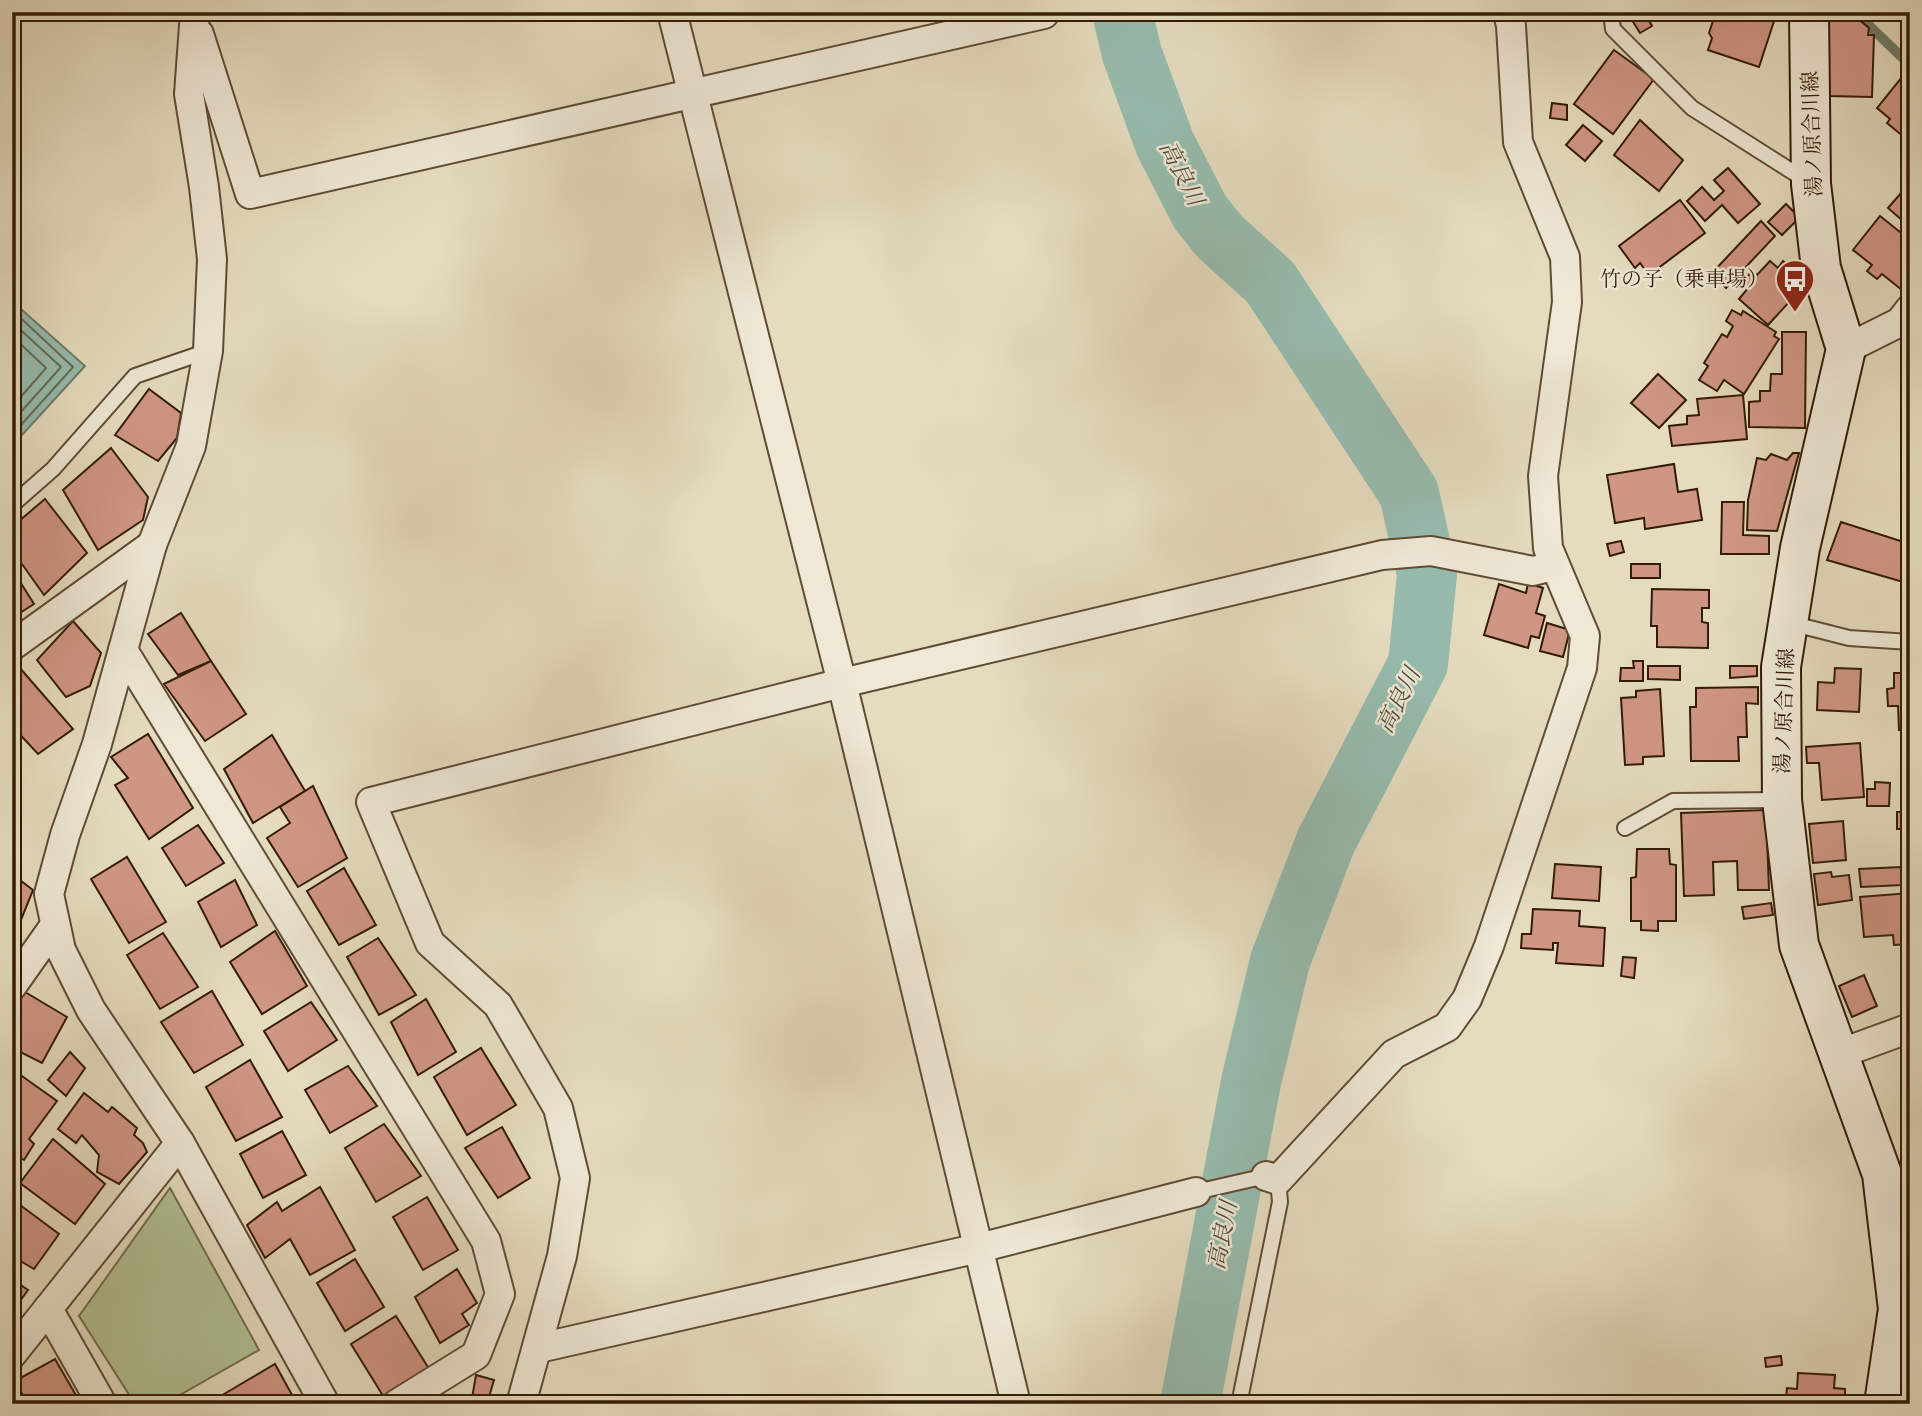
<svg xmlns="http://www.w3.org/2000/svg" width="1922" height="1416" viewBox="0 0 1922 1416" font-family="'Sorts Mill Goudy','Noto Serif JP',serif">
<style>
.green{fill:#b2c194;stroke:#736e4e;stroke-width:2}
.water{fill:#96bcae;stroke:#6f7c6b;stroke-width:2}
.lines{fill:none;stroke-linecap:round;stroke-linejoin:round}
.shore{stroke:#656c5a;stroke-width:2}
.stream{stroke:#6f7c6b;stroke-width:10}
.river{stroke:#96bcae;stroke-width:60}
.building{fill:#d09684;stroke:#341b07;stroke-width:2}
.service-casing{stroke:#604b35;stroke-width:18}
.minor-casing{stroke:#604b35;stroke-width:32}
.secondary-casing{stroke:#341b07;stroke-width:42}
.service{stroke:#eee8d5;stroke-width:14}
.minor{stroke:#eee8d5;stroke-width:28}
.secondary{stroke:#eee8d5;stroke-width:38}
.labels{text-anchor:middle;stroke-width:5;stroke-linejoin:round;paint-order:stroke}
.street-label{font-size:21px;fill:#341b07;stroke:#eee8d5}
.poi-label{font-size:21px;fill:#341b07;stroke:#eee8d5;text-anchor:end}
.water-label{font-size:23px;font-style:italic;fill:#514b39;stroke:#eee8d5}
</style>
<rect width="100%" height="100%" fill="#e5dcbf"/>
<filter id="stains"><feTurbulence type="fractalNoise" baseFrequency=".00286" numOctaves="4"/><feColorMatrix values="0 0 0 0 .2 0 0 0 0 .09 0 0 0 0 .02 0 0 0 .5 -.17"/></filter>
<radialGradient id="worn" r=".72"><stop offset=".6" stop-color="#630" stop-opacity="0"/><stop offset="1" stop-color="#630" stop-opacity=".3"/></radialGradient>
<polygon class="green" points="170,1188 259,1350 164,1404 135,1404 79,1316"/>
<polygon class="water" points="12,301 85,366 12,446"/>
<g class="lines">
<g class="shore">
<polyline points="12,310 73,367 12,435"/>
<polyline points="12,322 61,367 12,422"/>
<polyline points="12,336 46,368 12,407"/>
</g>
<polyline class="stream" points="1855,12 1910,65"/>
<polyline class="river" points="1122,12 1132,54 1165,144 1200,212 1220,237 1270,282 1409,493 1427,574 1418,664 1326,841 1280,961 1251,1082 1190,1404"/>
</g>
<g class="building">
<polygon points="1627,12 1644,12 1652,26 1640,33"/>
<polygon points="1716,12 1777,12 1759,67 1708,50 1712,38 1709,33"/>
<polygon points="1829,12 1850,12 1869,28 1868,35 1874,35 1872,97 1828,96"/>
<polygon points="1614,50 1654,79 1613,134 1574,104"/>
<polygon points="1906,72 1910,74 1910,142 1887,123 1890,119 1877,108"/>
<polygon points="1552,103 1567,105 1567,120 1550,118"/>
<polygon points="1640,120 1683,160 1659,191 1614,155"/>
<polygon points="1583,125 1602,141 1585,161 1566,145"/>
<polygon points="1728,168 1760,204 1738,223 1722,205 1705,221 1687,201 1702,187 1714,200 1724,191 1714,180"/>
<polygon points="1908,185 1910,186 1910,227 1888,208"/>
<polygon points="1680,200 1705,233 1649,275 1640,263 1635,268 1619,246"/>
<polygon points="1786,204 1796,214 1796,221 1782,235 1768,222"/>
<polygon points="1880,216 1910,240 1910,280 1902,290 1882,274 1877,279 1867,271 1872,265 1853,250"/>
<polygon points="1761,221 1775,236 1726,288 1712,273"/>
<polygon points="1770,261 1778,268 1783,261 1801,277 1797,281 1803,287 1768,325 1739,299 1749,287 1743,282 1752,271 1757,275"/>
<polygon points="1732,310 1741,315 1743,311 1776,332 1774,336 1779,339 1744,394 1724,380 1717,391 1699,380 1708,366 1704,363 1722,334 1727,337 1733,326 1726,321"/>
<polygon points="1782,332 1806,332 1805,428 1749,427 1749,402 1760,401 1760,391 1770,391 1771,374 1782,374"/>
<polygon points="1658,374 1686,400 1659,428 1631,403"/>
<polygon points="149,389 181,413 177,438 158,461 115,435"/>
<polygon points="1743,395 1747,439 1672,446 1669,426 1687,424 1687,416 1699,415 1697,399"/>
<polygon points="111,448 148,497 143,520 98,550 63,490"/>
<polygon points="1793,453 1799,453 1777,531 1747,530 1748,500 1757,458 1766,460 1771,454 1787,460"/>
<polygon points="1674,464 1678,492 1697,489 1702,520 1645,529 1644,518 1615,523 1607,475"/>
<polygon points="45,499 87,553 44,595 12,550 12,527"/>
<polygon points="1722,502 1744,502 1743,535 1769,536 1769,554 1721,554"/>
<polygon points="1841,522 1910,544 1910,584 1827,560"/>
<polygon points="1621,541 1624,552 1610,556 1607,544"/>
<rect x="1631" y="564" width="29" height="14"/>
<polygon points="12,569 34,604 12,618"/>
<polygon points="1528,583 1543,588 1536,613 1545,616 1539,638 1531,636 1528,648 1484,635 1499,584 1526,593"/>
<polygon points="1652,589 1709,590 1709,608 1702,608 1702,622 1708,623 1708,648 1657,647 1657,626 1651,626"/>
<polygon points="181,613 211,661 178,675 148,634"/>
<polygon points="73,621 101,653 90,686 66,697 37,660"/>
<polygon points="1547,623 1570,630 1563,657 1540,651"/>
<polygon points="211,661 246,714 205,741 164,684"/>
<polygon points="1633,661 1643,661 1643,681 1620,681 1621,668 1634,668"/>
<polygon points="1648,666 1680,666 1680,680 1648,679"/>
<polygon points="1730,666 1757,666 1757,676 1730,678"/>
<polygon points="19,667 73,729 38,754 12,726 12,673"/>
<polygon points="1835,668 1861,669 1859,712 1817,710 1818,682 1834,683"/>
<polygon points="1894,673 1910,673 1910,730 1899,730 1898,706 1888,706 1887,689 1894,688"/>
<polygon points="1758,687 1758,704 1746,703 1747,737 1738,737 1739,761 1691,761 1690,707 1696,707 1696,688"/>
<polygon points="1660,689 1664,756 1643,757 1643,764 1625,765 1621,698 1636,697 1636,691"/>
<polygon points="148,734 193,808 149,839 115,785 128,778 111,757"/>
<polygon points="272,735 305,791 253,823 224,769"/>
<polygon points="1860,743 1864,797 1822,800 1819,763 1807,763 1806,747"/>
<polygon points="1875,782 1890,783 1889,806 1867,806 1867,789 1875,789"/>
<polygon points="313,786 347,858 298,887 267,838 290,823 280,807"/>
<polygon points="1766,810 1769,890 1738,890 1737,861 1713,862 1714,895 1684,896 1681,813"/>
<rect x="1897" y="812" width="13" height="17"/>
<polygon points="1843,821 1846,860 1813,863 1809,824"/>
<polygon points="198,825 224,863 186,886 162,848"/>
<polygon points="1906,838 1910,838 1910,884 1907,884"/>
<polygon points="1637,849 1669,849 1670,864 1676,865 1676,921 1658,921 1658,931 1641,930 1641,921 1631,921 1631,878 1636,877"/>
<polygon points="127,857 166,922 129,943 91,879"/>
<polygon points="1555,864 1601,867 1599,901 1552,898"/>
<polygon points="1901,867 1902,885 1861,887 1859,869"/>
<polygon points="344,868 376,925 339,945 307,891"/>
<polygon points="1831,872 1832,877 1849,875 1852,900 1818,905 1814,874"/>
<polygon points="12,874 33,890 14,937 12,936"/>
<polygon points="235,880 257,925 221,947 198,902"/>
<polygon points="1910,893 1908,944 1894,945 1893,935 1864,937 1860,897"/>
<polygon points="1771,903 1773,915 1744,919 1742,907"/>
<polygon points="1533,909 1580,911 1579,926 1605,928 1603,966 1556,963 1558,943 1553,943 1553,950 1521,948 1522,934 1531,934"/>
<polygon points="275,931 307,986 262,1014 230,962"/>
<polygon points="163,933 198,987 160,1009 127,955"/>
<polygon points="378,938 416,995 379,1015 347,957"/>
<polygon points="1623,957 1636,958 1634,978 1621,976"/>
<polygon points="1864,975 1877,1006 1852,1017 1839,986"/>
<polygon points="212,991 243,1045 194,1073 161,1022"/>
<polygon points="25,992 67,1017 42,1063 12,1048 12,1012"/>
<polygon points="426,999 456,1052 418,1075 391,1022"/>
<polygon points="311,1002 337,1040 288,1071 264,1031"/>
<polygon points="481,1048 516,1105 467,1135 434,1077"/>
<polygon points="70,1052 85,1068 66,1096 48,1080"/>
<polygon points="250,1060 282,1117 236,1141 206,1087"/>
<polygon points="348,1066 377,1106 330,1133 305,1090"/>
<polygon points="12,1069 57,1101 29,1139 34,1144 24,1160 12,1153"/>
<polygon points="84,1093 108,1112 112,1107 137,1128 134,1135 143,1143 147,1152 119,1184 97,1172 99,1155 82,1135 76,1143 58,1129"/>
<polygon points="384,1124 421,1176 376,1202 345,1148"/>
<polygon points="502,1127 530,1178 498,1198 465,1148"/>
<polygon points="282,1131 306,1175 263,1198 240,1154"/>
<polygon points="53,1139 105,1184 75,1224 20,1183"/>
<polygon points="320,1187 355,1250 310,1275 290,1239 265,1258 247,1225 277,1202 282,1211"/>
<polygon points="427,1197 458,1250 423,1270 393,1217"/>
<polygon points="12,1199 59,1234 34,1269 12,1256"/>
<polygon points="355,1259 384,1307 345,1331 317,1283"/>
<polygon points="457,1269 477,1303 462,1314 469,1325 440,1343 415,1297"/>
<polygon points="12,1279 28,1290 12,1312"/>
<polygon points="396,1316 431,1372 385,1399 351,1344"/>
<polygon points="1781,1356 1782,1365 1766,1367 1765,1358"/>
<polygon points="55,1359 81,1404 28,1404 15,1381"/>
<polygon points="275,1364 297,1404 223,1404 219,1397"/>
<polygon points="1798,1373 1835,1375 1834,1388 1845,1389 1845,1404 1793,1404 1793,1397 1786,1397 1787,1388 1797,1389"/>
<polygon points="476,1375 494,1380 487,1404 471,1404"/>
</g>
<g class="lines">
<g class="service-casing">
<g id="service">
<polyline points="1611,12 1613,29 1692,108 1807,181"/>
<polyline points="12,505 53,469 135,376 208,351"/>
<polyline points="1790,623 1849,638 1910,642"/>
<polyline points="1625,828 1673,801 1781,800"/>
<polyline points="1196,1192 1266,1176"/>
<polyline points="1239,1404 1280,1202 1278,1180"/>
</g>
</g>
<g class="minor-casing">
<g id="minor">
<polyline points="195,12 189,94 204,187 212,259 208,351 191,446 152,545 97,744 65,835 49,894 61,950 91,1010 180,1143 325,1404"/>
<polyline points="672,12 842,683 1016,1404"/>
<polyline points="199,34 250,194 1044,14"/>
<polyline points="1846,349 1900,322 1910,309"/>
<polyline points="12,646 152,545"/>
<polyline points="123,650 486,1241 500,1294 476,1355 397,1404"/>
<polyline points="12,986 55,925"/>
<polyline points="1839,1054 1910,1028"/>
<polyline points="1266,1176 1278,1180 1394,1054 1447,1027 1467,999 1489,946 1582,668 1585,636 1548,548 1543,476 1567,302 1565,257 1518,142 1511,26 1508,12"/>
<polyline points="48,1309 102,1404"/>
<polyline points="539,1348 979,1248 1196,1192"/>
<polyline points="12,1354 180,1143"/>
<polyline points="521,1404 562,1256 575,1178 558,1108 498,1005 430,943 371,802 842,683 1382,555 1431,551 1533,571 1553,566"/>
</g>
</g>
<g class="secondary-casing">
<polyline id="secondary" points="1809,12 1811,184 1821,268 1846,349 1800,548 1781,667 1782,800 1799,945 1882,1174 1898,1309 1884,1404"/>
</g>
<use href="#service" class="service"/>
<use href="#minor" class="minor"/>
<use href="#secondary" class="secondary"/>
</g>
<defs>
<g id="bus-pin" transform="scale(2.0125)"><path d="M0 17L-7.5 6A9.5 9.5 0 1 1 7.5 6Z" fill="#8f2418" stroke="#eee8d5"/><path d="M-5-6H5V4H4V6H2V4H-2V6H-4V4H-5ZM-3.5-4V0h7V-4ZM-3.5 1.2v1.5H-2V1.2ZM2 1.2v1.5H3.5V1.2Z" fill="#fff"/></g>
</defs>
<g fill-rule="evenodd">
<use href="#bus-pin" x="1795" y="279"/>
</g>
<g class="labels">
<g class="street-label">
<text transform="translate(1812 134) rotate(-92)" y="7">湯ノ原合川線</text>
<text transform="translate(1784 711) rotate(-88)" y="7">湯ノ原合川線</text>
</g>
<g class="poi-label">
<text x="1768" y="286">竹の子（乗車場）</text>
</g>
<g class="water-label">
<text transform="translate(1182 173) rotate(63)" y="8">高良川</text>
<text transform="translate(1398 700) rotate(-64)" y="8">高良川</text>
<text transform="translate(1222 1235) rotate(-79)" y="8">高良川</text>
</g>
</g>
<rect width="1922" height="1416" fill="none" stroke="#e5dcbf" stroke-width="42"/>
<rect x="14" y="14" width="1894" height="1388" fill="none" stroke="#341b07" stroke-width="3.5"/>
<rect x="21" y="21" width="1880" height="1374" fill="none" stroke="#341b07" stroke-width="2"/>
<rect width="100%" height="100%" filter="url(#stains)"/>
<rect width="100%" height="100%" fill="url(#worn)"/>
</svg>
